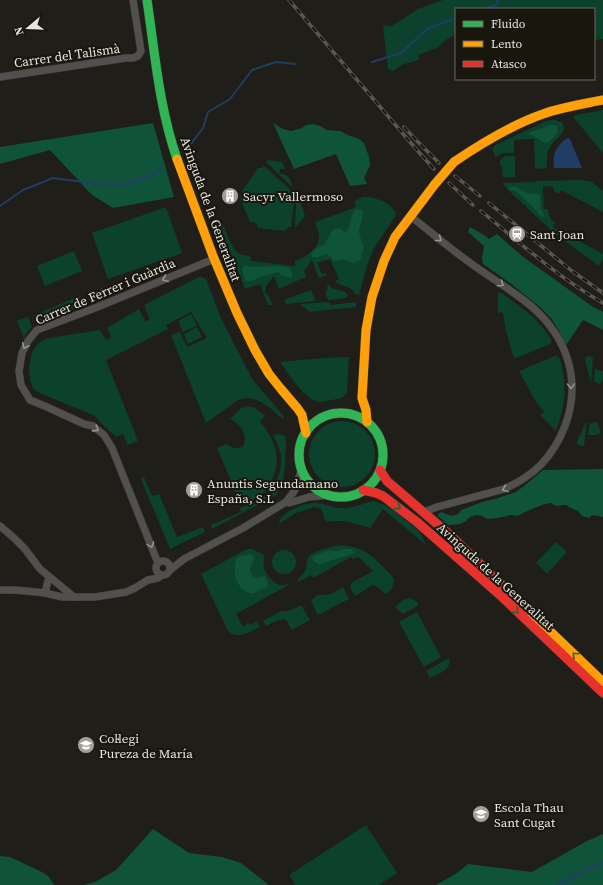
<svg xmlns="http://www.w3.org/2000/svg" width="603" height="885" viewBox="0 0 603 885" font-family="'Source Serif 4',serif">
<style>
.green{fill:#0c412d}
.forest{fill:#0f533b}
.water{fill:#223d65}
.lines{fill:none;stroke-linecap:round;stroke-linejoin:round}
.stream{stroke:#223d65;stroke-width:2}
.street-casing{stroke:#3a3935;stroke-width:8}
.fast-casing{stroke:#3a3935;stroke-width:10}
.slow-casing{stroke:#3a3935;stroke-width:10}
.jam-casing{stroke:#3a3935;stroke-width:10}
.street{stroke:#52504e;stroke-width:7}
.fast{stroke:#30b455;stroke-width:9}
.slow{stroke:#ff9f0a;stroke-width:9}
.jam{stroke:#e5322d;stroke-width:9}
.rail-casing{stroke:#585754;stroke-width:3.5}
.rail{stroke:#18160d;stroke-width:2;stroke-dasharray:6;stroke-linecap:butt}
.slow-bridge-casing{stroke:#3a3935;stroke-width:10;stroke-linecap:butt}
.slow-bridge{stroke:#ff9f0a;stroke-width:9}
.oneway{stroke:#95938f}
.oneway2{stroke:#246531}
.labels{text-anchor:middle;stroke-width:4;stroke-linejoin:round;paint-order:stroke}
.street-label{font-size:13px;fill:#e6e5de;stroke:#18160d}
.poi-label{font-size:13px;fill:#e6e5de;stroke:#18160d;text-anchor:start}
</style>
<rect width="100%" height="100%" fill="#1f1e18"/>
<g class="green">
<polygon points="443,0 603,0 603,39 594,40 594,9 456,9 456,34 447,39 437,48 418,55 419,60 404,64 393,71 388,69 383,25 392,26 418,9"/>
<polygon points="603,110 603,153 574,118 574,116 576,115"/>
<path d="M550 120H556L560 122H562C569 134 553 138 549 149 546 155 547 162 547 168L535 169 534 139 514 140V153H503L496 157C493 152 491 149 495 145L544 122Z"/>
<polygon points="504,156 515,156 515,177 503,177 502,167 499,162"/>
<path d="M268 160 282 162 285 169H280L279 173C291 176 289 177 293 188L266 162Z"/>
<polygon points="264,166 295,194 291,227 288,227 285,231 258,228 256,223 250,222 240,198 243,194 242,191 258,168 262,168"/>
<path d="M580 180 592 182 602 190 603 191V212L561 190 559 194C554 191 554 191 552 186L543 187 544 209H548C549 215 550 219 555 223L553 227 603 254V259L599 266 554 233 506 188 503 183 535 182 536 181Z"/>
<path d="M363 197C367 197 371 197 374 198 382 200 392 205 396 213L395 217 374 248 367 266 359 295 355 294C350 284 341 288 335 281L339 279 330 259 317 263 322 274 326 273V275L319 278 312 260 304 271 306 277 279 289 274 276C270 281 264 286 265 293L268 295 273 305H268L260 284 245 289 220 225H223L224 227C227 234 232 249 238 253 241 255 246 256 250 256L251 261 295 266V261C306 257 321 248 319 234 318 230 316 226 315 222L354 208 356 206 354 201Z"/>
<polygon points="296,200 300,200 305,216 296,227 295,227"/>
<polygon points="166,207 182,253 108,279 92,233"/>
<polygon points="74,251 82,271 45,286 37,266"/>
<path d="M199 277H202L206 279 221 318 252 379 280 412 283 416 284 420C271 409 257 393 238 400L206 423 171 335 180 332 187 347 207 338 191 312 166 325 168 329 106 360 138 441 128 445 123 434 116 437C110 430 101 425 95 416L42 394C40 393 36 391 34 389 27 379 28 356 36 346 39 342 44 339 49 338L100 330 106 340 111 337 107 328 139 309 145 321 150 320 144 305Z"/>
<polygon points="116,285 112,293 96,299 93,293 101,290 101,288 102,288 103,290"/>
<path d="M327 285H330L331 288C337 290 345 290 348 295L347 297 346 298 328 300 325 293C328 291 328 289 327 285Z"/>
<polygon points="311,290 316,301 286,304 284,300"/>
<path d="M500 292C521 307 539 318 552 341L550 344 514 359 505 327 503 312 498 313V293Z"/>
<polygon points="80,296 83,305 37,323 34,315"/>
<polygon points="329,302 331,305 356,302 356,307 310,312 300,304"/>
<polygon points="191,314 197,326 183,332 178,321"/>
<polygon points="28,317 32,327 26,333 24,338 17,321"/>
<polygon points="197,327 202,337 188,344 184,334"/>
<path d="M555 356 558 357 560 359C567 383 566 407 556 430H555L540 415 544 412 534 399 519 371Z"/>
<polygon points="588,356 593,357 591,383 585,360 585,358"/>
<path d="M349 357 347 392C343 399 339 399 331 400 328 401 323 402 319 402 305 400 287 372 280 362L322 358Z"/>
<polygon points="595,369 603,371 603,379 600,384 594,381"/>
<path d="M247 406C255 407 260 411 265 416L260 422C274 438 282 457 273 477 271 482 269 487 265 491 259 498 249 501 241 505L217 448 226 444C249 459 252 429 230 419L241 408Z"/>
<circle cx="342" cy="454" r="33"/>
<polygon points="587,421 584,446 579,445 577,444 577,441"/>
<polygon points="597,422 601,433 595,435 588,435 590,423"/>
<path d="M279 434 283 435 286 437 285 466 283 483 276 495 212 529 211 525 241 512 240 508C246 506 253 504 258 501 273 492 283 473 281 456 280 448 276 442 273 435Z"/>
<polygon points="144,477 152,496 159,494 177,537 203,527 205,532 170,549 141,479"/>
<path d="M373 501 385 505 393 510 420 532 426 545 383 509 370 528C353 523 344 519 326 522L321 509 314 507 296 513 278 524C279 524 280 519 281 518 287 510 304 503 314 503 323 503 331 507 339 508 351 509 362 504 373 501Z"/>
<polygon points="556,542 567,552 547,574 536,563"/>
<path d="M340 545C348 546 357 547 364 551 374 556 384 568 392 576L394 580C393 586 392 591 386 594L376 586 373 585 355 596 350 587 351 583 373 571 359 557 353 559 351 557 313 578 311 575 298 582 297 580C301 576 305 573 306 567 307 564 306 561 308 558 313 550 331 547 340 545Z"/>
<path d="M249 549H252L264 555C263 565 263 572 271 579 273 581 276 584 280 585 284 586 289 583 292 583L236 614 243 627 248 623 250 625 257 621 260 627C250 632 238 640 228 631L201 574 245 550Z"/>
<circle cx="284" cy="562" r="12"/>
<path d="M343 587 349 599 318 615 311 601C317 592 323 596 331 594 335 592 339 589 343 587Z"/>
<path d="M410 598C414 599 416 601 419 605L403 614 395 607C400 603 402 599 410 598Z"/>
<polygon points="301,605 310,620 292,630 286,620 284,619 276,621 266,626 263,621 281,611 289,611"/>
<polygon points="417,612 441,657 424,667 399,622"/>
<path d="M449 658C452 671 439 673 430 678L426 671Z"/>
<polygon points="366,825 397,873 379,885 295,885 289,875"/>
</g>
<g class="forest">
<polygon points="153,123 174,197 113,208 92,195 50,150 0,164 0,147"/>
<polygon points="273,123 283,129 291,131 302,128 306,125 313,124 320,126 327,130 340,131 348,135 359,139 364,143 369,157 370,165 364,178 367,184 350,186 336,154 294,169"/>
<path d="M550 125H555L557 126 558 132C544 151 544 140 529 134L530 132 538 130Z"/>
<polygon points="509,187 516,187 529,194 535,193 540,195 541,209 545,215 543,217 539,215 535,209 516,191 510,190"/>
<path d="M357 209 362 210C365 219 359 224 359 232 360 238 363 243 364 249L361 253 362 258C354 265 352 263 343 259L335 261 327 254 317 257H312L311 253 315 249 325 244 332 231 336 228 341 229 344 232 347 231C352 223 349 214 357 209Z"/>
<polygon points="470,227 484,235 489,239 497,234 522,256 593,307 603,312 603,330 583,320 566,345 558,329 551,318 541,308 510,283 483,264 482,258 484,246 468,232"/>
<polygon points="245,265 252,267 280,266 289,268 293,273 292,276 290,278 282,275 278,272 263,276 252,281 245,281 242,268"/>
<path d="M603 469V517L592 515 589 518 582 516 578 511 573 509 566 505H563L556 506 551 503C542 504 526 511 518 516L511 515 498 518 487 519 482 516 476 515 470 517 466 521 460 524 448 525 437 515 441 512C449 515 456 519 461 510L485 501 495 499 516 492 524 486 543 470Z"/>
<polygon points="344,549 351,549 355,552 352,554 320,564 314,562 312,559 313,556 327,551 338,551"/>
<path d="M251 554C257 561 251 563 250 570 250 571 252 575 252 576L256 578 265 576 268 583 267 587 252 594C236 591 231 571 237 557L245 555Z"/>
<polygon points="153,829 189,853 222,857 241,863 269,885 84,885 95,882 116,870"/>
<polygon points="603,834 603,885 436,885 457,873 468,864 532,872 585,842"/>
<polygon points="0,856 10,857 44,873 49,877 54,885 0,885"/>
</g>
<path class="water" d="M568 138 570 139 582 168H554C553 157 553 153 560 144 563 141 565 139 568 138Z"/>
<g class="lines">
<g class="stream">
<polyline points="483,9 496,5 498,0"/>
<polyline points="372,62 401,53 427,29 456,18"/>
<polyline points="191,144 203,128 208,112 230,99 252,70 276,62 295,64"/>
<polyline points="0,206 23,190 53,178 107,185 127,184 154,174 162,169"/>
<polyline points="557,885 576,875 603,862"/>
</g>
<g class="street-casing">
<g id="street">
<polyline points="0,77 126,58 133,58 138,56 141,51 133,0"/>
<path d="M410 216C430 231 449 248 469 262 489 277 512 290 531 306 567 337 582 380 565 426 553 457 534 476 504 489L437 507 424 512"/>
<polyline points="286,502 289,503 309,497 330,495"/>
<polyline points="0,526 13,537 25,549 40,569 74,597"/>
<circle cx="163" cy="568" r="7"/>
<polyline points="158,563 112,448 104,435 93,426 84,424 47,407 30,400 21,385 19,371 22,353 28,341 37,330 95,308 214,259"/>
<polyline points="170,570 184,559 243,528 286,502 295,490 302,468"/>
<polyline points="0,590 14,590 26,591 45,593 62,597 95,597 126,592 135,588 148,580 158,578 161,576"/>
<polyline points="45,593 49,577"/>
</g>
</g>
<g class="fast-casing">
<g id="fast">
<path d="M147 0C155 54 159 107 177 159"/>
<circle cx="341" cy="455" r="42"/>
</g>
</g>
<g class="slow-casing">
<g id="slow">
<polyline points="177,159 213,256 237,313 255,350 269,374 281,389 298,409 302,415 306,433"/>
<path d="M454 162C482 143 511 125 543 114 562 107 583 104 603 100"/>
<polyline points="367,422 366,410 362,398 366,330 372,297 384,261 395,237 435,184"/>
<polyline points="528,610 603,682"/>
</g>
</g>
<g class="jam-casing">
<g id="jam">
<polyline points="380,470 387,481 450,535 528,610"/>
<polyline points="363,490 376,493 383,496 417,522 500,595 603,693"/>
</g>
</g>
<use href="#street" class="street"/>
<use href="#fast" class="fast"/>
<use href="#slow" class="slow"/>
<use href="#jam" class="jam"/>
<g class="rail-casing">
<g id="rail">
<polyline points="289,0 416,149 434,169"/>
<polyline points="404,127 418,142 439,163"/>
<polyline points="455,176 480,196"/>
<polyline points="449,183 473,205"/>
<polyline points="489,203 572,271 603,293"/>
<path d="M481 211C520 243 559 278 603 303"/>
</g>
</g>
<use href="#rail" class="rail"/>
<g class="slow-bridge-casing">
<polyline id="slow-bridge" points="435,184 454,162"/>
</g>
<use href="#slow-bridge" class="slow-bridge"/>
</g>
<defs><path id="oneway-chevron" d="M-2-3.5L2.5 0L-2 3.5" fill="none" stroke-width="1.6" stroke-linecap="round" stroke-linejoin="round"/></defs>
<g class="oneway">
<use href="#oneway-chevron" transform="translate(439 239) rotate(38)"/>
<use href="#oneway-chevron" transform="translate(165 279) rotate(157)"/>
<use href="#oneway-chevron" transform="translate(501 284) rotate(35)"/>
<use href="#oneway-chevron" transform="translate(25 346) rotate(115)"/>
<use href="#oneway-chevron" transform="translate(571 386) rotate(89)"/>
<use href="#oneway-chevron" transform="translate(96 429) rotate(33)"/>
<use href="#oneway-chevron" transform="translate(505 489) rotate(159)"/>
<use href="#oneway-chevron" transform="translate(151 545) rotate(70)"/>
</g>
<g class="oneway2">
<use href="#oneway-chevron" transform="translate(398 507) rotate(37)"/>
<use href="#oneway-chevron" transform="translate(516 611) rotate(43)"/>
<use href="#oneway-chevron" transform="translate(575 655) rotate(-137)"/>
</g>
<defs>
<g id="building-disc" transform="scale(0.9)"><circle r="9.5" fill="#a09f99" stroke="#18160d"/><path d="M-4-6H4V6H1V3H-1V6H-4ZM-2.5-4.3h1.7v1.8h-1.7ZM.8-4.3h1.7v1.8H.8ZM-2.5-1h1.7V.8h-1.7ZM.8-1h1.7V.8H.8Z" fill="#fff"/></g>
<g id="station-disc" transform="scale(0.9)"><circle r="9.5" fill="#a09f99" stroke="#18160d"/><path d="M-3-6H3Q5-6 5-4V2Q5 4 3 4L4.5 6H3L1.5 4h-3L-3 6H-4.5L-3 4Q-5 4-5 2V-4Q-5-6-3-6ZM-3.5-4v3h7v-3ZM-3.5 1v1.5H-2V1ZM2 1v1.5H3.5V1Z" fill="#fff"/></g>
<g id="school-disc" transform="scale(0.9)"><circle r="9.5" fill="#a09f99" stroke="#18160d"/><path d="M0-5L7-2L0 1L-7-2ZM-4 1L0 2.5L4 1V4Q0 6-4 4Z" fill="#fff"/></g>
</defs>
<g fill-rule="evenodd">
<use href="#building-disc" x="230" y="196"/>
<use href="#station-disc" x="517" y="234"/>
<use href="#building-disc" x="194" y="490"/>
<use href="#school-disc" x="86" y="745"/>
<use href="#school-disc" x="481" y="814"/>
</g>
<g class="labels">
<g class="street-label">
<text transform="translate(67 55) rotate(-8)" y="5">Carrer del Talismà</text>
<text transform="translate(211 209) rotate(70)" y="5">Avinguda de la Generalitat</text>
<text transform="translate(105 291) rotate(-23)" y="5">Carrer de Ferrer i Guàrdia</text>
<text transform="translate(496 576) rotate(42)" y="5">Avinguda de la Generalitat</text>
</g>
<g class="poi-label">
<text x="243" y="201">Sacyr Vallermoso</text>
<text x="530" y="239">Sant Joan</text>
<text x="207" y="488">Anuntis Segundamano<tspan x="207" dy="15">España, S.L</tspan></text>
<text x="99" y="743">Col·legi<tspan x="99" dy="15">Pureza de María</tspan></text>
<text x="494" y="812">Escola Thau<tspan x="494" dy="15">Sant Cugat</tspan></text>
</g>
</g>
<rect x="455" y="8" width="140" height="72" fill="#18160d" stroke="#6a6961"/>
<rect x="463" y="21" width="20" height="6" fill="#30b455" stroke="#6a6961"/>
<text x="491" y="28" font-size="12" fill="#e6e5de">Fluido</text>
<rect x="463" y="41" width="20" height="6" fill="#ff9f0a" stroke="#6a6961"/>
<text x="491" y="48" font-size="12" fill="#e6e5de">Lento</text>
<rect x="463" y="61" width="20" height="6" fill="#e5322d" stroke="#6a6961"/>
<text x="491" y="68" font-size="12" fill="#e6e5de">Atasco</text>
<g transform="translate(28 28) rotate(251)" stroke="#18160d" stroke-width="3" paint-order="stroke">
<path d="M0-3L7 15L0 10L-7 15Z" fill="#e6e5de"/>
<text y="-6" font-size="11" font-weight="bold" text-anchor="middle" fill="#e6e5de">N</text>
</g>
</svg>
